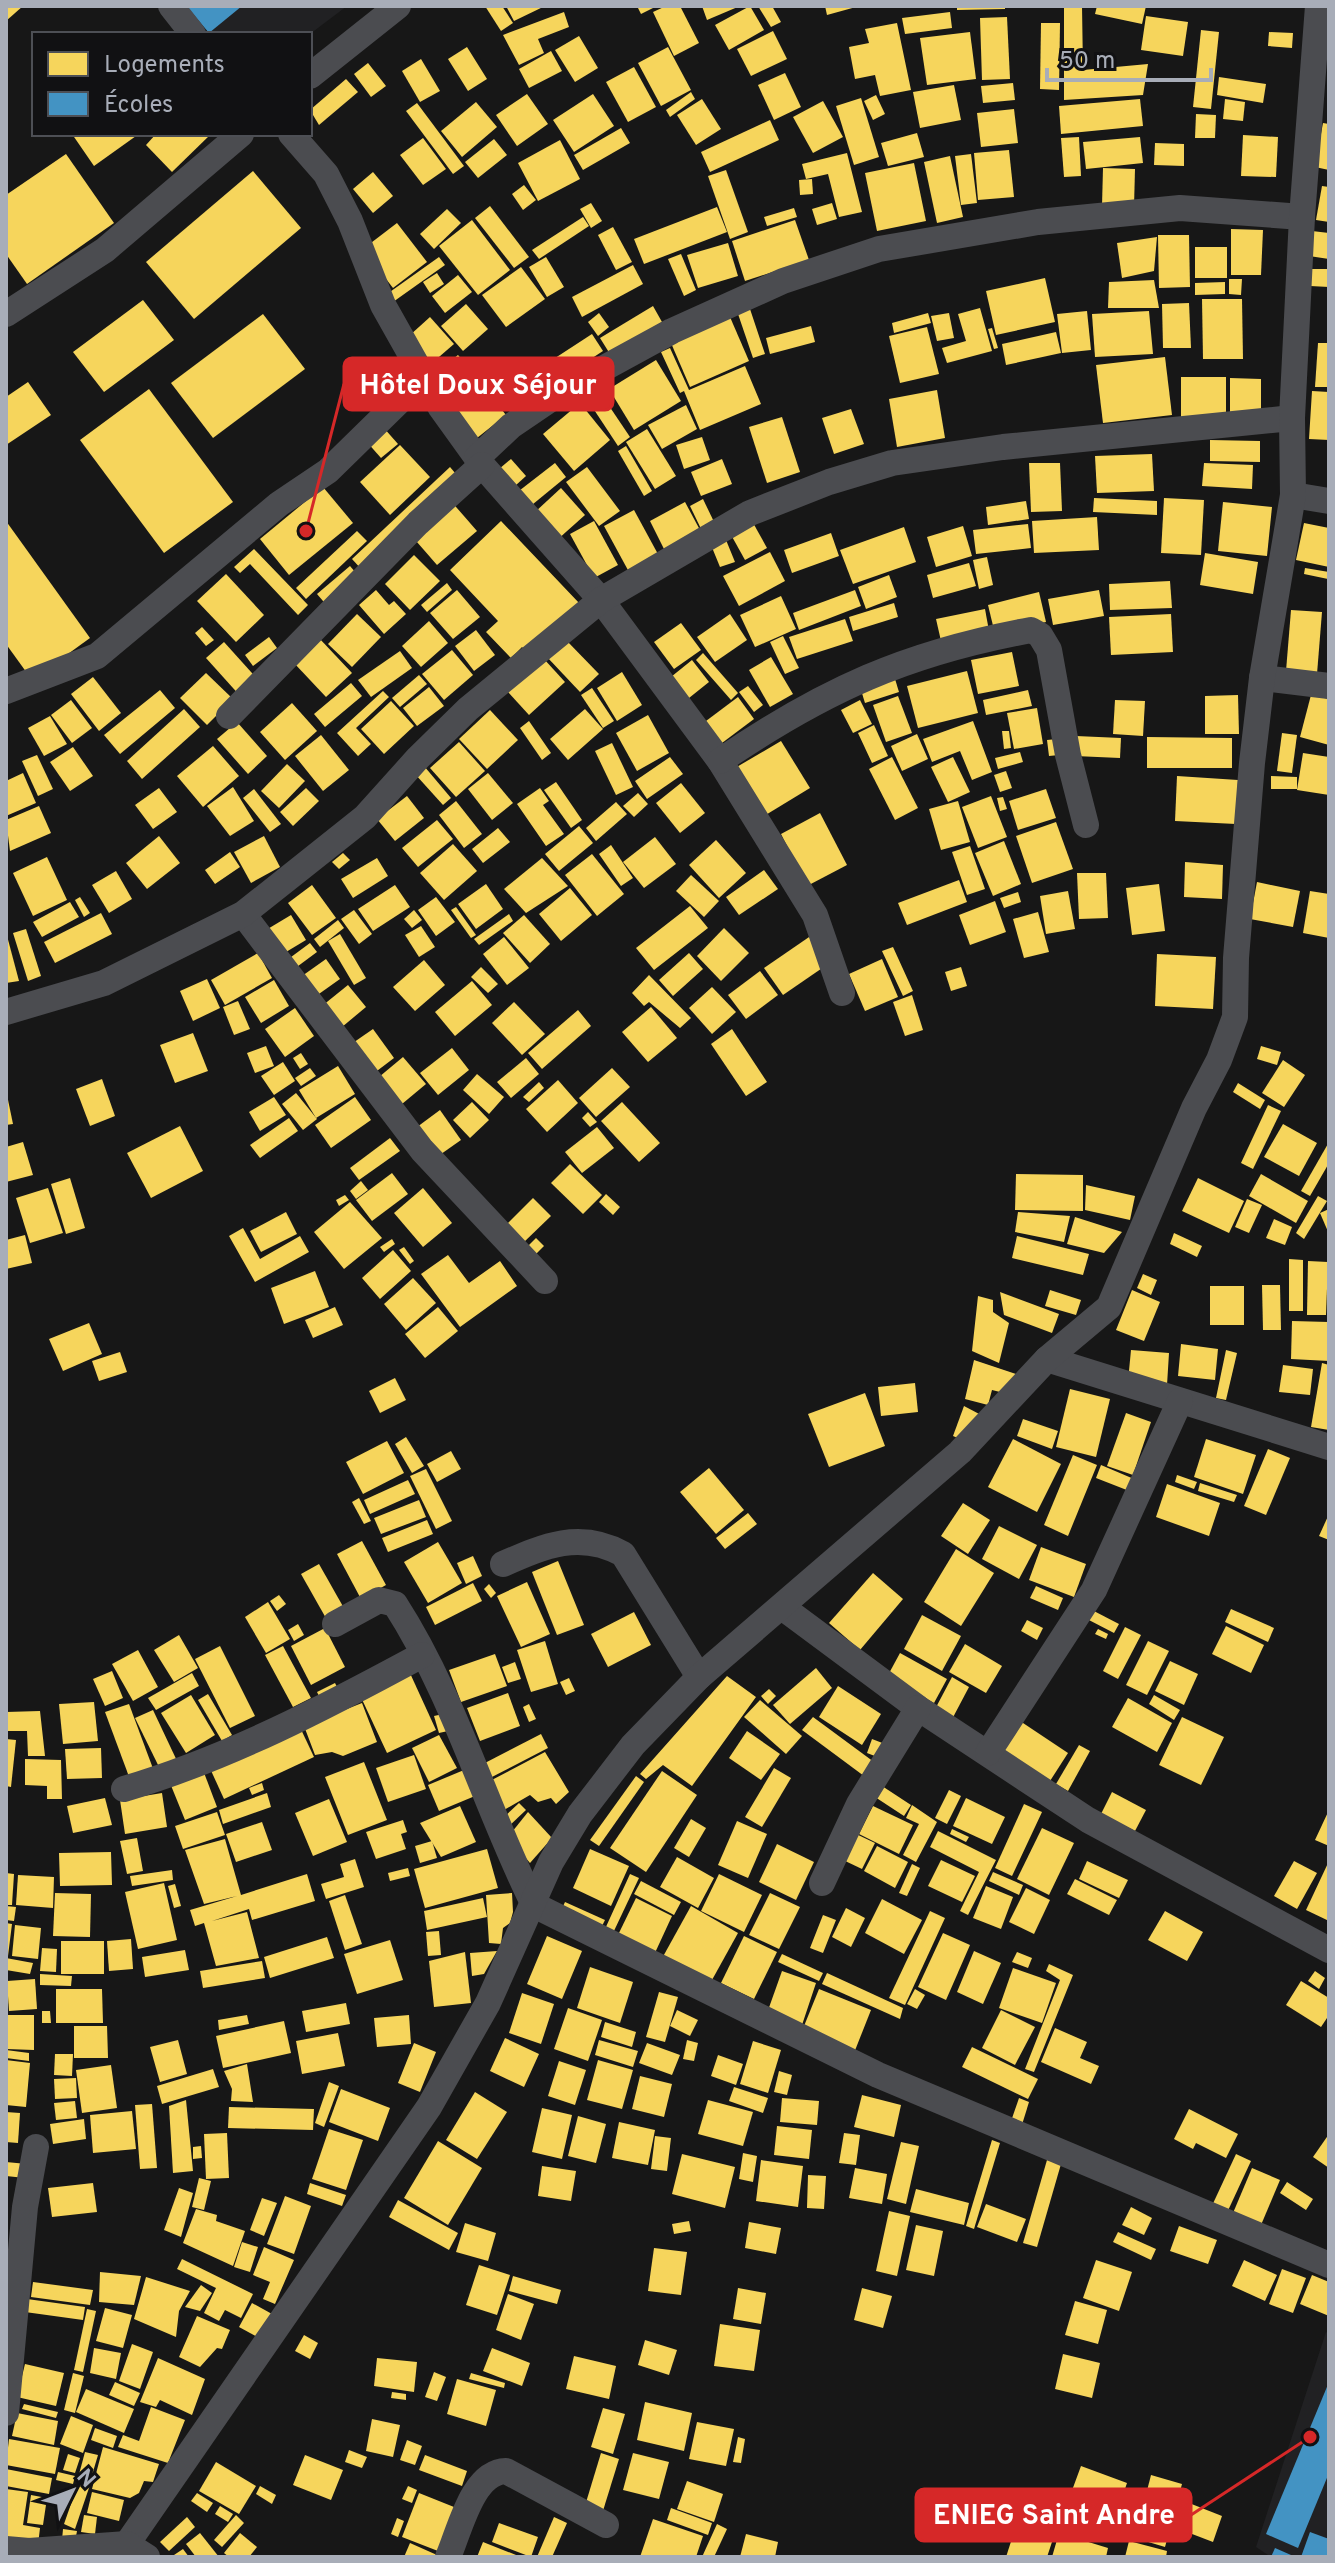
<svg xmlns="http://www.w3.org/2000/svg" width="1335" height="2563" viewBox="0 0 1335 2563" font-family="Overpass,sans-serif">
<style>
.built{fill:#212123}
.homes{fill:#f6d55c}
.schools{fill:#4393c3}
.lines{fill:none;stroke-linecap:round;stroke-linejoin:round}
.minor{stroke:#4b4c50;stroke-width:26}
.leader{fill:none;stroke:#d62828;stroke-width:3}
.callout-dot{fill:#d62828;stroke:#111113;stroke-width:3}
.callout{fill:#d62828;stroke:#d62828;stroke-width:3}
.callout-label{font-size:28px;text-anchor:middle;font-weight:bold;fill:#fff}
</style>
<rect width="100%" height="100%" fill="#171717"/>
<g class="built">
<polygon points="189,6 347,6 310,34 212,34"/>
<polygon points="1326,2332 1329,2334 1329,2539 1324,2557 1271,2557 1256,2547"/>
</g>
<g class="homes">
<polygon points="6,6 23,6 6,21"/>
<polygon points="485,6 502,6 513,23 501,31"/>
<polygon points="506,6 545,6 514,21"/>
<polygon points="637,6 657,6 641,14"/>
<polygon points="666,6 680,6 699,43 674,56 653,12"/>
<polygon points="702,6 740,6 707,20"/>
<polygon points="750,6 764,30 729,50 715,25"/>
<polygon points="758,6 772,6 781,22 771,27"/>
<polygon points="825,6 856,6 856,7 827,15"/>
<polygon points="957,6 1005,6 1005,9 957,10"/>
<polygon points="1064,6 1082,6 1083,70 1148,64 1143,95 1064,100"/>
<polygon points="1097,6 1146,6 1142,24 1095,14"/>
<polygon points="564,12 569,27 538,39 544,53 519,65 503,35"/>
<polygon points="950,12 952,28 905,34 902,18"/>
<polygon points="1146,16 1188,22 1183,56 1141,50"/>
<polygon points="1007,17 1010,79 982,80 980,18"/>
<polygon points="897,23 911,90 880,96 875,75 855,79 849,47 869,43 865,29"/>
<polygon points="1041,23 1060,23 1059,90 1040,89"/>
<polygon points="1201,30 1219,32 1211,109 1193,107"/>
<polygon points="773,31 787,59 751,76 737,49"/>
<polygon points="970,32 976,79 927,85 920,38"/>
<polygon points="1269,32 1293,33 1292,48 1268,46"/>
<polygon points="579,36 598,68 575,82 555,50"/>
<polygon points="467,47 487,79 468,91 448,59"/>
<polygon points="668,47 691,90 661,106 638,63"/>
<polygon points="551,51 562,71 529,88 519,69"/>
<polygon points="421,59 440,91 420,102 402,71"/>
<polygon points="368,63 386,86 371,97 354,74"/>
<polygon points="634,67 656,107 628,122 606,82"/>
<polygon points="785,73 801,107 774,120 758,85"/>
<polygon points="1219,77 1266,84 1263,103 1217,95"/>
<polygon points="346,79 358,92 319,125 310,110"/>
<polygon points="1013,83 1015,100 983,103 981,86"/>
<polygon points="954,85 961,120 920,128 913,92"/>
<polygon points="691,92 695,99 670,117 666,110"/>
<polygon points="527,94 548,124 517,146 496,115"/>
<polygon points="593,94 614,126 574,152 553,120"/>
<polygon points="876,95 885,114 873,120 864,101"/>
<polygon points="861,98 879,157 854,165 836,106"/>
<polygon points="702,99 721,129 696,145 677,115"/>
<polygon points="1140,99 1143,126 1061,134 1059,106"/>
<polygon points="1225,99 1245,102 1243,121 1223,119"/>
<polygon points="823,101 843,137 813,153 793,117"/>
<polygon points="476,102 497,127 462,157 441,131"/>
<polygon points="417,103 464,166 453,174 406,111"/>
<polygon points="1014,109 1018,143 981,147 977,113"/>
<polygon points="1196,114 1216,115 1215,138 1195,138"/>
<polygon points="770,120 779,140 710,172 701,152"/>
<polygon points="1323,123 1329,124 1329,170 1315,167"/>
<polygon points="621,128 630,143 583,170 574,155"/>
<polygon points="917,133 924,157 888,166 881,143"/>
<polygon points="72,134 135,134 136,136 94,166"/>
<polygon points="156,134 211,134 172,172 146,145"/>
<polygon points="1243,135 1278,137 1276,177 1241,176"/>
<polygon points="1079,137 1081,176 1064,177 1061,138"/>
<polygon points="1140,137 1143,163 1086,169 1083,142"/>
<polygon points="423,138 446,169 423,185 400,155"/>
<polygon points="494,139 507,155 478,178 465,162"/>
<polygon points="560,140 580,179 538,201 518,163"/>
<polygon points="1155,143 1184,144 1184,166 1154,165"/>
<polygon points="1009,150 1014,197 978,200 974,153"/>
<polygon points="847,153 862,212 839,217 828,174 806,179 802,164"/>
<polygon points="66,154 114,223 27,284 6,254 6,195"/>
<polygon points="971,154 977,203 961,205 955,156"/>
<polygon points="950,156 963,217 937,223 924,162"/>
<polygon points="914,163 926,221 877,231 865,173"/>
<polygon points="1103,168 1135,169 1134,207 1102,206"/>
<polygon points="726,170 748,232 730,239 708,176"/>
<polygon points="253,171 301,228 194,319 146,262"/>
<polygon points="373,172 393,196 373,213 353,189"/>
<polygon points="812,179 813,194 800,195 799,180"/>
<polygon points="524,185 536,200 523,210 512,194"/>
<polygon points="1322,186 1329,187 1329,222 1316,220"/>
<polygon points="591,203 602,221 591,228 580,209"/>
<polygon points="832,203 837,219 817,225 812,209"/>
<polygon points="490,206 529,257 514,268 475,218"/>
<polygon points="717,207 727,232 644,264 634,239"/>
<polygon points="794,208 797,217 767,226 764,217"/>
<polygon points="447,209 461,223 434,249 420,234"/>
<polygon points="583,217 589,226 539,259 532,250"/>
<polygon points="472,220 510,270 478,295 439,246"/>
<polygon points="795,220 809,260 745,281 732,241"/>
<polygon points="397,223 427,262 393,288 363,249"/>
<polygon points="613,227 632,262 616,270 598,235"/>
<polygon points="1231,229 1263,230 1261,275 1231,275"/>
<polygon points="1312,231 1329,233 1329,259 1309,256"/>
<polygon points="1158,235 1189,235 1190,287 1159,288"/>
<polygon points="1157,237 1154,271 1122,278 1117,243"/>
<polygon points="728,243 738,276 698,288 687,255"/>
<rect x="1195" y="247" width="32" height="31"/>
<polygon points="681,254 696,290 684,296 668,259"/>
<polygon points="439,257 445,265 393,302 387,294"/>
<polygon points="546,257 564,287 547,297 529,267"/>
<polygon points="633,265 643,284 582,317 572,297"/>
<polygon points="521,267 545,299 506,327 482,295"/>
<polygon points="1311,269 1329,269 1329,287 1310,286"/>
<polygon points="437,273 444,284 430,293 423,282"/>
<polygon points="458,275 472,292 445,313 432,296"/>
<polygon points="1045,278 1055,322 996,335 986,291"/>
<polygon points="1229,279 1242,279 1241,295 1229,294"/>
<polygon points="1154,280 1159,308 1108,308 1109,282"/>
<polygon points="1225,282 1225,294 1195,295 1195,283"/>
<polygon points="1202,299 1242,299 1243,359 1203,359"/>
<polygon points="143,300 174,340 104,392 73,352"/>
<polygon points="1189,303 1191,348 1163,348 1162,304"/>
<polygon points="466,304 488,329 463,351 441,326"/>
<polygon points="653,306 662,322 610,354 600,338"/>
<polygon points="749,306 765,354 753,358 737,311"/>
<polygon points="980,308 992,351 947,363 942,348 966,341 958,314"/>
<polygon points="1087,311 1091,350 1062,353 1057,314"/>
<polygon points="1149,311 1153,354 1095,357 1092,314"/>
<polygon points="599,313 609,327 598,336 588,322"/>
<polygon points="928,313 931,323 894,333 892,323"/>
<polygon points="949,313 954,338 937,341 931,316"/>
<polygon points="263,314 305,369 213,438 171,383"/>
<polygon points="430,317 454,344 432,363 409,336"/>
<polygon points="730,317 749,361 690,387 671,343"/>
<polygon points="811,326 815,342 770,354 766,338"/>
<polygon points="927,327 939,374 900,383 889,336"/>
<polygon points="992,328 998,348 994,349 988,329"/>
<polygon points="1056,332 1061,353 1006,365 1002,344"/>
<polygon points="592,334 603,351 560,379 549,362"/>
<polygon points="1318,343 1329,343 1329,387 1315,387"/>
<polygon points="670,348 689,390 745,366 761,404 700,430 684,391 680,393 661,352"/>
<polygon points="458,355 506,415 477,438 429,378"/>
<polygon points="1165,357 1172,415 1103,423 1096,365"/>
<polygon points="656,360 681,401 634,430 609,389"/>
<polygon points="1181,377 1226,377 1226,421 1181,420"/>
<polygon points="1230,378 1261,379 1261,416 1230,415"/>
<polygon points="28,382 51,415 6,445 6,397"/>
<polygon points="595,385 630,437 618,446 583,393"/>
<polygon points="149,389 233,502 164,553 80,440"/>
<polygon points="937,390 945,438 897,447 889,399"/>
<polygon points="1312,391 1329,392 1329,440 1309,439"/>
<polygon points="580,403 610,440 574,471 543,434"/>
<polygon points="686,405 697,429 662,449 648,425"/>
<polygon points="851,409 864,444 834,454 822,418"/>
<polygon points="782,417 800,472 767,483 749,427"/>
<polygon points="383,427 398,444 381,458 366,441"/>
<polygon points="647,429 676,476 655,489 626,442"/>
<polygon points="702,437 710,460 684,469 676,445"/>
<polygon points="1210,440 1260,441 1260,462 1210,461"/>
<polygon points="400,445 430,477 390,515 360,482"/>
<polygon points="626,446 652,491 644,496 618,451"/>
<polygon points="1152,454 1154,491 1097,493 1095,456"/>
<polygon points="511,459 526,476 515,486 499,469"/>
<polygon points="722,459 732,484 701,496 691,472"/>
<polygon points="555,463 566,477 527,509 515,494"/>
<polygon points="1029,463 1060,463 1062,511 1031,512"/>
<polygon points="1204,463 1253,465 1252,489 1202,486"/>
<polygon points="450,467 461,480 363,571 352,559"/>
<polygon points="587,467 620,511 599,526 566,482"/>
<polygon points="323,487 353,523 289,575 260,539"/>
<polygon points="561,488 585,515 557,540 534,513"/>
<polygon points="1094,498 1157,501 1157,515 1093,512"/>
<polygon points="1164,498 1204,500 1201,555 1161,553"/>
<polygon points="703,499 716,526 703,533 690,506"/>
<polygon points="450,500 477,531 437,565 410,534"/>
<polygon points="1026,501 1029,519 988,525 986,507"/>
<polygon points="685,502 700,530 664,549 650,521"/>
<polygon points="1223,502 1272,507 1267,556 1218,551"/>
<polygon points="634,510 659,556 629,572 604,526"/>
<polygon points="1097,517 1099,550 1034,553 1032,521"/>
<polygon points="6,521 90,638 32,680 6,644"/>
<polygon points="501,521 580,604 528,653 522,647 511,658 486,632 498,621 450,570"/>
<polygon points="594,521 618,565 594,578 570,534"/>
<polygon points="752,521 767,548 745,560 730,533"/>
<polygon points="1304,523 1329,528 1329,567 1296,560"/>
<polygon points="1028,524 1031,548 976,554 973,530"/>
<polygon points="963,526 972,556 936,567 927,537"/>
<polygon points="904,527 916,562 853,584 840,550"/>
<polygon points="357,531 367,541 306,599 296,588"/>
<polygon points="831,533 839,556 792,573 784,550"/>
<polygon points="726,540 735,562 720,567 711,545"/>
<polygon points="254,549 308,605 298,615 250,564 240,573 234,567"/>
<polygon points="770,552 785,581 739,606 723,576"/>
<polygon points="1205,553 1258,562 1253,594 1200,585"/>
<polygon points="414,555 440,581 410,610 385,584"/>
<polygon points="987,557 993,585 979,589 973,560"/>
<polygon points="969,563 976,586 933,598 927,575"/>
<polygon points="350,566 362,580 329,608 317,594"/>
<polygon points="1305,568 1329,572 1328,579 1304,574"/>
<polygon points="226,574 264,615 236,642 197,601"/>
<polygon points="889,575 897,597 866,609 858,587"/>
<polygon points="1170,581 1172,608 1110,610 1109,584"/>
<polygon points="447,583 452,590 427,612 421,605"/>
<polygon points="376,590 389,605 394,601 406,614 384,634 359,605"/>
<polygon points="457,590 480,617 453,639 430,613"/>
<polygon points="855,590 861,606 799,630 793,613"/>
<polygon points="1099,590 1104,616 1053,625 1048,599"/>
<polygon points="1039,592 1046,622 995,634 988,605"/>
<polygon points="781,596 796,629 755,647 740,615"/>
<polygon points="894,603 898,617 853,631 849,617"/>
<polygon points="985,609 989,631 941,641 936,619"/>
<polygon points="1291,610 1322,612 1317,674 1286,671"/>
<polygon points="357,614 381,637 352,667 328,644"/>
<polygon points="730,614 747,640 715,662 697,637"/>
<polygon points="1171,614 1173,652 1111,655 1109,617"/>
<polygon points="845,619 853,641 797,659 789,637"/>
<polygon points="429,621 448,643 421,667 402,646"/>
<polygon points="681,623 701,650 674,669 654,642"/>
<polygon points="202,627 214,640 206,646 195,633"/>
<polygon points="476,630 495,655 474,671 455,646"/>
<polygon points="783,636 799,668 785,674 770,642"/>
<polygon points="269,637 277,648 253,666 245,655"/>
<polygon points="319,638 352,673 326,697 294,663"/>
<polygon points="566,640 599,674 580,692 547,657"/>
<polygon points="224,642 260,682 242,698 206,658"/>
<polygon points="452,650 473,675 444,700 422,674"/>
<polygon points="400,651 412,668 371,697 358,680"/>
<polygon points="1012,652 1019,686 978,694 971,660"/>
<polygon points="703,653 738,693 731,700 696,660"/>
<polygon points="771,657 793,694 770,707 749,670"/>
<polygon points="544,659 565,682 529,715 508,692"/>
<polygon points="692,660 709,682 684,702 666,681"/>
<polygon points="967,671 978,713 918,728 907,686"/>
<polygon points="622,672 642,705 617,721 597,688"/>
<polygon points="206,673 233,699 207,725 180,698"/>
<polygon points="419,675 427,684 400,707 392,698"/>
<polygon points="93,677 121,713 99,731 71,694"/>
<polygon points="895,679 899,692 865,703 861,690"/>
<polygon points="351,683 362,696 325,727 314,714"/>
<polygon points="748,686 763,705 754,712 739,692"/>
<polygon points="429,687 444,706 417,726 403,708"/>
<polygon points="592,688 614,721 603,728 581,695"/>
<polygon points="160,690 175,708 120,754 104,735"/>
<polygon points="1028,690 1032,706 986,715 983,700"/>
<polygon points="383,691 389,697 356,728 371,744 358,756 337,733"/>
<polygon points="1238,695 1239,734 1205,734 1205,696"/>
<polygon points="1311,695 1329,699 1329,745 1300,737"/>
<polygon points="898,696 912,733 886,742 873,705"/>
<polygon points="738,697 754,719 718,746 702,724"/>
<polygon points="71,700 92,728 72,743 51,715"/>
<polygon points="860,700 872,724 853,733 841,710"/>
<polygon points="1115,700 1145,701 1143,736 1113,734"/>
<polygon points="391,701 414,726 384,754 361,729"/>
<polygon points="292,703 317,731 285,760 260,732"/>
<polygon points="1037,708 1043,744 1014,749 1007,713"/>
<polygon points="184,709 200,727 142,779 127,761"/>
<polygon points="585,709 603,729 568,760 550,739"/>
<polygon points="490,710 518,740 487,769 459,739"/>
<polygon points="648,715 669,753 637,771 616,733"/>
<polygon points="50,716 67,744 44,756 28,728"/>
<polygon points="529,721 551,753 542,760 520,728"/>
<polygon points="973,721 992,772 972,780 960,751 932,762 923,739"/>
<polygon points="237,722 267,756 248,774 217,739"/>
<polygon points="874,725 888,756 872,763 858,733"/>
<polygon points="1002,731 1009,731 1011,748 1004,749"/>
<polygon points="1282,733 1297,735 1292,773 1277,771"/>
<polygon points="917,734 928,759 902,771 891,746"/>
<polygon points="321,735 349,770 323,791 295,756"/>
<polygon points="1076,736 1121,738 1120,758 1075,756"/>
<polygon points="1147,737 1232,738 1232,768 1147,768"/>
<polygon points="1057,739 1059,755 1049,756 1047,740"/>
<polygon points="781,741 810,788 764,816 735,768"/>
<polygon points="459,742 485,771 456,797 430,768"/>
<polygon points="612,743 633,787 616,795 595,751"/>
<polygon points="213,746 239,776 203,807 177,776"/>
<polygon points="73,747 93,776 70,791 50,762"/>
<polygon points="1020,752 1023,762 998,769 995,758"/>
<polygon points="1303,753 1329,757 1329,795 1297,790"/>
<polygon points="37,755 53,789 38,796 22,761"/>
<polygon points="670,757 683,774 647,799 635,781"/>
<polygon points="892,757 918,808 895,820 869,769"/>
<polygon points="953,757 970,792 948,802 931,767"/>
<polygon points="287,764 305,781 279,808 261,791"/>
<polygon points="424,766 451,798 443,805 415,774"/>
<polygon points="1006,771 1012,788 1000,792 994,775"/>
<polygon points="23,773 36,803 6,816 6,781"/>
<polygon points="488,773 513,803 492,820 468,789"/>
<polygon points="1177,776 1238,780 1236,824 1175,821"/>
<polygon points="1271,776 1297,777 1297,789 1271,789"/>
<polygon points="556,782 582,820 571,828 544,790"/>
<polygon points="681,783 705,813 680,833 656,803"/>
<polygon points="233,787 254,821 230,836 207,806"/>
<polygon points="159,788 177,812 153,829 135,805"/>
<polygon points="306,788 319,801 293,826 280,812"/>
<polygon points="540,788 549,801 543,805 564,834 546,846 517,804"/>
<polygon points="254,789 281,824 270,832 243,798"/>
<polygon points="1046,789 1056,818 1018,830 1009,801"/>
<polygon points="638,793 648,804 634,817 623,806"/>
<polygon points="407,796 424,818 395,841 377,819"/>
<polygon points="991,796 1007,837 978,848 962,807"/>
<polygon points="1003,797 1007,809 1000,811 997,798"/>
<polygon points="456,801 482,834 464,848 439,815"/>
<polygon points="958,801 970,842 941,850 929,809"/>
<polygon points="616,802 627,814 596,841 586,828"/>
<polygon points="39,806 51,833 10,851 6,820"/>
<polygon points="820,813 847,865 807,886 781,834"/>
<polygon points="437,820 453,839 418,867 402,848"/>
<polygon points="1056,822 1073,869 1032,883 1016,836"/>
<polygon points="579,826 593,843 559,871 545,854"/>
<polygon points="498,828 510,842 483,863 472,849"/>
<polygon points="159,836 180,863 147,889 126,863"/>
<polygon points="264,836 280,867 251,883 234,852"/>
<polygon points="655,837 676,864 644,888 623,862"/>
<polygon points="716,840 746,873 719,898 689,865"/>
<polygon points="1004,841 1021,884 993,896 975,853"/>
<polygon points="453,844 477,871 444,900 420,873"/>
<polygon points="611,845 633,878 621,886 599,854"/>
<polygon points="970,846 985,889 967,895 952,852"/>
<polygon points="230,852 240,867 215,884 205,870"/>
<polygon points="343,853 350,860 339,869 332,862"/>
<polygon points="592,854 624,894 597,916 565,875"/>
<polygon points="47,857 67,900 33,916 13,873"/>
<polygon points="377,858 388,876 353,898 341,879"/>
<polygon points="542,858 568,886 526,913 504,889"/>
<polygon points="1185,862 1223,865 1222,899 1184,897"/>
<polygon points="764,870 778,889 739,915 726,897"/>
<polygon points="116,871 132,899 109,913 92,885"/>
<polygon points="1077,873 1106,873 1108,918 1079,919"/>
<polygon points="691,875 719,901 704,917 676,891"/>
<polygon points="959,880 967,902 907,925 898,903"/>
<polygon points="1257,882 1300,891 1293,927 1250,919"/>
<polygon points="486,884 503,909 476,929 458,904"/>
<polygon points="1159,884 1165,931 1132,935 1126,888"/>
<polygon points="312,885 336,918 312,935 288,903"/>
<polygon points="395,885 410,907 373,931 358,909"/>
<polygon points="570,888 592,915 561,941 539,914"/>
<polygon points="1068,891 1075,929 1046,934 1040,896"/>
<polygon points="1310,891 1329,894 1329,938 1303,933"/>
<polygon points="1018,892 1021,902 1004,908 1000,898"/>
<polygon points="80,897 90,913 84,917 75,900"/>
<polygon points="436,897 455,922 436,936 418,910"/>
<polygon points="995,901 1006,932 970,945 959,915"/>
<polygon points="70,902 79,917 42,937 33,922"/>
<polygon points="690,906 708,928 654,970 636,948"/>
<polygon points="456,907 476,935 471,938 451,910"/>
<polygon points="354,910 372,934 359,944 341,919"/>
<polygon points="414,910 422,920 412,928 404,919"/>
<polygon points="1038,912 1049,952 1024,958 1013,919"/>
<polygon points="101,913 112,934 55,963 44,942"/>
<polygon points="509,914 513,921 479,945 474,939"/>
<polygon points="291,915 306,940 276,958 261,933"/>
<polygon points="524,915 550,944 530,963 503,933"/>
<polygon points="338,920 344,928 320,947 314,939"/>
<polygon points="421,926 435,947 419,957 405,935"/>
<polygon points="724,928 749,953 721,981 697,956"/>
<polygon points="26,929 41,976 28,981 13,933"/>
<polygon points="6,932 19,981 6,983"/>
<polygon points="340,934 366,978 354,985 328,941"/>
<polygon points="812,935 831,962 783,995 764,968"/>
<polygon points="504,937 529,968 507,985 483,954"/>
<polygon points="310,943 317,952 290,972 283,963"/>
<polygon points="893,947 913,991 903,996 882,951"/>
<polygon points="258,953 272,978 225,1005 211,980"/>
<polygon points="689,953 703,969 673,996 659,980"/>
<polygon points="1157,954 1216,957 1213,1009 1155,1006"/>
<polygon points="326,959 340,979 309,1001 295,981"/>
<polygon points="882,959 898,997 865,1011 849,974"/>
<polygon points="424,960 445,985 415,1011 393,987"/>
<polygon points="481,967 498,984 488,993 471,977"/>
<polygon points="961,967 967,986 951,991 945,972"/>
<polygon points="760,971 778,995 746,1019 728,995"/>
<polygon points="649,975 691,1018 680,1028 649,1002 644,1006 632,993"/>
<polygon points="207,979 220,1008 193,1021 180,991"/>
<polygon points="274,980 289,1006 261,1023 245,997"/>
<polygon points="472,981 492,1005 455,1036 435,1012"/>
<polygon points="348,985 366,1007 336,1032 317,1010"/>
<polygon points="712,987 736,1012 712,1034 689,1008"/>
<polygon points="912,995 923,1030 905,1036 893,1002"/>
<polygon points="238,1001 250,1029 234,1035 223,1007"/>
<polygon points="514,1002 545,1034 522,1055 492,1023"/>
<polygon points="651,1007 677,1038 648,1062 622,1032"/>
<polygon points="295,1008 314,1036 285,1057 265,1029"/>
<polygon points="578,1010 591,1026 542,1069 528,1053"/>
<polygon points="373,1029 394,1058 369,1077 347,1047"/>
<polygon points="732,1029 767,1082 746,1096 711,1044"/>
<polygon points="193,1033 208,1071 175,1083 160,1045"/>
<polygon points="266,1046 274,1066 255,1073 247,1053"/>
<polygon points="1261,1046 1281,1052 1277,1065 1257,1059"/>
<polygon points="452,1048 469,1070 438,1095 420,1073"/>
<polygon points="301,1053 308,1064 300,1069 293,1058"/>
<polygon points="403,1057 426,1084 402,1104 379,1077"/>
<polygon points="526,1058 539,1074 511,1098 497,1082"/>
<polygon points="1283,1060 1305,1075 1284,1107 1262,1093"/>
<polygon points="283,1062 295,1081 274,1095 261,1076"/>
<polygon points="338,1066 355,1094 316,1118 299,1090"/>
<polygon points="310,1068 316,1076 301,1086 295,1078"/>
<polygon points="612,1068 630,1087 596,1117 579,1098"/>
<polygon points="477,1074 504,1097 489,1114 463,1090"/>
<polygon points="102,1079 115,1116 90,1126 76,1089"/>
<polygon points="558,1080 578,1103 547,1132 526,1109"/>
<polygon points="539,1082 544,1088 529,1102 523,1097"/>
<polygon points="1238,1083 1265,1100 1260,1109 1233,1092"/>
<polygon points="296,1093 317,1119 303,1130 282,1104"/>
<polygon points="7,1095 13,1124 6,1125 6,1096"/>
<polygon points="274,1097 286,1115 260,1131 249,1112"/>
<polygon points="355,1097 371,1120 331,1148 315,1125"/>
<polygon points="472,1102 489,1120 470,1138 453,1120"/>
<polygon points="622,1102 660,1143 639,1162 601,1121"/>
<polygon points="1268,1105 1281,1111 1253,1169 1241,1163"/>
<polygon points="440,1110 461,1140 434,1159 413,1130"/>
<polygon points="588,1112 597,1122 590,1127 582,1118"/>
<polygon points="289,1118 298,1131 260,1158 250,1145"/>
<polygon points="1283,1124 1317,1143 1299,1176 1264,1157"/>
<polygon points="180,1126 203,1171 151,1198 127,1153"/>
<polygon points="597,1127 614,1148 582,1173 565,1152"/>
<polygon points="390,1138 400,1151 359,1180 350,1168"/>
<polygon points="23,1142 33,1175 6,1182 6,1147"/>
<polygon points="1329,1142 1329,1163 1310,1196 1301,1191"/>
<polygon points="570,1164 602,1195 583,1214 551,1183"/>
<polygon points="392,1173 408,1194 372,1221 356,1200"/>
<polygon points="1016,1174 1083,1175 1083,1211 1015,1210"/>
<polygon points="1261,1174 1308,1201 1296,1223 1249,1196"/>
<polygon points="70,1178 85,1228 66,1234 51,1184"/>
<polygon points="1198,1178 1244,1201 1229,1233 1182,1211"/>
<polygon points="361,1181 368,1190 356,1199 350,1191"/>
<polygon points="1086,1185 1135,1196 1130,1220 1085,1210"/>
<polygon points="48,1188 63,1233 30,1243 16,1198"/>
<polygon points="423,1188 452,1223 423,1247 394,1213"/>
<polygon points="606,1194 620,1207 613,1215 599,1202"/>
<polygon points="345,1195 349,1200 339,1206 336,1200"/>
<polygon points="1318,1196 1327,1201 1304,1239 1296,1233"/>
<polygon points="533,1198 551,1216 523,1243 506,1225"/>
<polygon points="1247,1199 1262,1205 1249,1233 1235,1227"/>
<polygon points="350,1202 382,1238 344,1269 314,1232"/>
<polygon points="1329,1209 1329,1234 1320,1213"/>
<polygon points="286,1212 297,1234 261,1252 250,1231"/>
<polygon points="1018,1212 1070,1216 1064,1242 1015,1232"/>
<polygon points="1075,1217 1122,1232 1104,1253 1067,1244"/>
<polygon points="1274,1219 1292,1227 1285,1245 1266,1238"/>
<polygon points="243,1228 260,1259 300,1236 309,1252 255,1282 229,1236"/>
<polygon points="1174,1233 1202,1246 1197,1257 1170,1244"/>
<polygon points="25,1235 32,1263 6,1269 6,1240"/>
<polygon points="1017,1236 1089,1254 1083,1275 1012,1258"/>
<polygon points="536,1238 544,1246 536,1254 528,1246"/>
<polygon points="392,1239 395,1244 384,1252 380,1247"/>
<polygon points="404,1247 414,1261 410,1264 399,1250"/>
<polygon points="393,1250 411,1271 380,1299 362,1278"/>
<polygon points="448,1255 469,1283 500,1261 517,1286 460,1327 421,1274"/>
<polygon points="1289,1259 1303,1260 1303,1311 1289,1311"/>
<polygon points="1308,1261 1328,1262 1326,1315 1307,1315"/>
<polygon points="315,1271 329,1307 284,1324 271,1288"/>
<polygon points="1143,1274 1157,1280 1151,1295 1137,1288"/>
<polygon points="413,1278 436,1303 406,1330 384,1304"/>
<polygon points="1262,1285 1280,1285 1281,1330 1263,1330"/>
<rect x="1210" y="1286" width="34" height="39"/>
<polygon points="1050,1290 1081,1300 1076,1315 1045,1306"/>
<polygon points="1132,1290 1160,1302 1144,1341 1116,1330"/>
<polygon points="1000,1292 1059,1314 1052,1333 1004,1315"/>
<polygon points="978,1296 993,1300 993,1312 1009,1323 999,1363 972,1351"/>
<polygon points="335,1307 343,1325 313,1338 305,1320"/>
<polygon points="438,1307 458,1331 425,1358 405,1334"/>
<polygon points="1292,1321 1329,1322 1329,1361 1291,1359"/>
<polygon points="89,1323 102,1354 63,1371 49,1339"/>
<polygon points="1181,1344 1218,1349 1215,1380 1178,1376"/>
<polygon points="1131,1350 1169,1353 1167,1385 1128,1381"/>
<polygon points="1226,1350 1237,1353 1226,1400 1216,1398"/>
<polygon points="120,1352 127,1372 99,1381 92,1361"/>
<polygon points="974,1360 1016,1374 1004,1393 992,1390 988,1405 965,1399"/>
<polygon points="1322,1363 1329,1365 1329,1430 1311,1427"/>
<polygon points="1283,1365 1313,1369 1310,1395 1279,1392"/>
<polygon points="395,1378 406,1400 380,1413 369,1391"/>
<polygon points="915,1383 918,1412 881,1416 878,1387"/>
<polygon points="1070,1389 1110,1399 1096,1457 1056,1447"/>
<polygon points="865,1393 885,1446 829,1467 808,1414"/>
<polygon points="964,1406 983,1416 967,1442 953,1436"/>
<polygon points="1126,1413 1151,1422 1133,1475 1107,1466"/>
<polygon points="1023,1419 1058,1431 1052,1449 1017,1436"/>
<polygon points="406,1437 424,1466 412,1473 395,1444"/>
<polygon points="1013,1439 1061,1464 1037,1512 988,1487"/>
<polygon points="1206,1439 1256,1455 1243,1494 1194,1477"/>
<polygon points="387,1441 404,1473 363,1494 346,1462"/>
<polygon points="1268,1449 1290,1458 1266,1515 1244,1506"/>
<polygon points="451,1451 461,1469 437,1482 427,1464"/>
<polygon points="1073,1455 1097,1465 1068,1536 1044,1525"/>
<polygon points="1101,1465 1141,1482 1137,1494 1096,1478"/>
<polygon points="709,1468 744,1510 716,1534 680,1492"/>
<polygon points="426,1469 452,1521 436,1529 410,1476"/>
<polygon points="1177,1475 1197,1482 1194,1489 1175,1482"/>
<polygon points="408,1480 415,1494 370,1514 364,1500"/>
<polygon points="1200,1483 1237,1495 1234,1502 1198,1491"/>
<polygon points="1167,1484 1220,1503 1209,1536 1156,1517"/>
<polygon points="359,1498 371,1521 364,1524 352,1502"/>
<polygon points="419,1500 426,1517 381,1534 374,1518"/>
<polygon points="963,1503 990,1520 968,1554 941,1536"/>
<polygon points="748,1513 757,1524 725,1549 716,1538"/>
<polygon points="1329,1514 1329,1540 1319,1536"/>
<polygon points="427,1520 433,1534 388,1552 382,1538"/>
<polygon points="999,1526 1037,1545 1019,1579 982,1559"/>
<polygon points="362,1541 386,1585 361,1599 337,1554"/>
<polygon points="438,1542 462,1583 428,1603 404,1562"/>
<polygon points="1041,1547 1086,1564 1074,1597 1029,1580"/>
<polygon points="956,1549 994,1573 961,1626 924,1602"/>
<polygon points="473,1556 482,1576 466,1584 457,1563"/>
<polygon points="558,1561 584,1625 557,1635 532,1572"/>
<polygon points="319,1564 345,1610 327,1620 301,1574"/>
<polygon points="873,1573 903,1599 860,1650 829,1623"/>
<polygon points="527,1582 550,1634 521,1647 497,1596"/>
<polygon points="473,1583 482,1601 435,1625 426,1607"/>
<polygon points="489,1584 496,1593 491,1598 484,1589"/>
<polygon points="1036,1586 1063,1598 1058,1610 1030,1598"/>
<polygon points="279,1595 286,1604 277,1611 270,1601"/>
<polygon points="268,1602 290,1639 266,1653 245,1617"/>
<polygon points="1090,1609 1119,1624 1114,1633 1085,1618"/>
<polygon points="1231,1609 1274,1628 1268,1642 1225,1622"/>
<polygon points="634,1612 651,1645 608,1667 591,1634"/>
<polygon points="922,1615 961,1636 942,1671 904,1649"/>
<polygon points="1027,1620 1043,1628 1037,1640 1021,1631"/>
<polygon points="298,1624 304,1635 294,1641 288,1630"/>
<polygon points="1226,1626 1264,1645 1251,1673 1212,1654"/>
<polygon points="1125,1627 1141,1635 1118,1679 1103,1671"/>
<polygon points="325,1628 345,1667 311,1685 291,1646"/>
<polygon points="1098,1629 1108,1634 1106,1639 1095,1634"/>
<polygon points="179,1635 198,1668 174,1682 154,1650"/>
<polygon points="545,1641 558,1684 531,1692 517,1650"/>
<polygon points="1148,1641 1169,1651 1147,1695 1126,1685"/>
<polygon points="965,1644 1002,1666 986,1693 949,1672"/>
<polygon points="220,1646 255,1716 230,1728 195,1659"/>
<polygon points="283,1646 311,1698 293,1707 265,1655"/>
<polygon points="138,1650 158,1687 133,1701 112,1664"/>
<polygon points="900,1653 947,1679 934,1703 887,1677"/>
<polygon points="495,1654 507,1686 461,1702 449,1670"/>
<polygon points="1170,1661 1198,1674 1184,1705 1155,1691"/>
<polygon points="515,1662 521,1679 508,1683 502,1667"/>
<polygon points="816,1668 832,1688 790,1724 773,1705"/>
<polygon points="112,1671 123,1698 105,1706 93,1679"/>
<polygon points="409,1671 436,1730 387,1753 359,1693"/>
<polygon points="192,1673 199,1686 156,1710 148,1698"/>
<polygon points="727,1676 756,1697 692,1786 663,1765 646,1779 640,1774"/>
<polygon points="952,1677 969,1687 950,1723 933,1713"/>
<polygon points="569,1678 575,1691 566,1695 560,1682"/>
<polygon points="335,1683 342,1697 324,1706 317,1692"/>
<polygon points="838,1686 881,1714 862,1745 819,1717"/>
<polygon points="769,1689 776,1696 768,1704 761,1696"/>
<polygon points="508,1693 520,1726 480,1741 467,1708"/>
<polygon points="208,1694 232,1735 222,1741 198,1700"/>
<polygon points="191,1695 215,1735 186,1753 161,1713"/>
<polygon points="1154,1695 1180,1710 1174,1720 1149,1704"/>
<polygon points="1128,1698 1172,1723 1157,1752 1112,1727"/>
<polygon points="760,1700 802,1736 786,1754 744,1717"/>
<polygon points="94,1702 98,1741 63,1744 59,1704"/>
<polygon points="362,1703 377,1742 343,1756 332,1752 315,1755 304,1726"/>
<polygon points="129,1704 155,1774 131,1782 105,1712"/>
<polygon points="529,1704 536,1719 529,1722 523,1707"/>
<polygon points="153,1710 178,1763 161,1771 135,1718"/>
<polygon points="40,1711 45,1756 28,1756 27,1731 6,1731 6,1712"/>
<polygon points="443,1714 448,1731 439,1733 434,1716"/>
<polygon points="813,1717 874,1762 864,1776 802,1730"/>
<polygon points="1182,1717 1224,1737 1201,1785 1159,1765"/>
<polygon points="1020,1721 1068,1753 1050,1781 1001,1749"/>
<polygon points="298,1723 314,1757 224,1799 208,1764"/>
<polygon points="747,1731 780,1754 761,1780 729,1758"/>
<polygon points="541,1734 548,1748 488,1779 481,1765"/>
<polygon points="439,1735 457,1768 429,1782 412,1748"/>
<polygon points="6,1739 16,1740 11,1787 6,1786"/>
<polygon points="872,1739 885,1744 880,1758 867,1753"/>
<polygon points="1079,1745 1090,1751 1068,1791 1056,1784"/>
<polygon points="101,1748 102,1778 67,1779 65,1749"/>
<polygon points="545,1752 569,1792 556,1804 551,1798 538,1802 530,1795 504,1810 488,1782"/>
<polygon points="414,1755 426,1789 388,1802 376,1768"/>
<polygon points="25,1759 61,1760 62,1799 47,1799 47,1786 25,1785"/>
<polygon points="364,1762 387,1820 348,1835 325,1777"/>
<polygon points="774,1768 791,1778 762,1827 745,1817"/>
<polygon points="203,1770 217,1807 185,1820 170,1783"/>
<polygon points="464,1770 475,1796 439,1811 428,1785"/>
<polygon points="662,1771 697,1795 646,1872 610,1848"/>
<polygon points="636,1776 644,1782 599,1846 590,1840"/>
<polygon points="262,1783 264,1790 252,1795 249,1788"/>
<polygon points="882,1786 911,1805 904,1816 875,1797"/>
<polygon points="949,1790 961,1796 947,1824 935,1818"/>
<polygon points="1112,1792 1146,1810 1135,1831 1101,1814"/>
<polygon points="162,1793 167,1827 125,1834 120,1800"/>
<polygon points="267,1793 271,1807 223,1824 219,1810"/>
<polygon points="105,1798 112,1825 73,1833 67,1806"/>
<polygon points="966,1798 1005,1817 992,1844 953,1826"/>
<polygon points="329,1799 347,1842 313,1856 295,1813"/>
<polygon points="519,1803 526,1810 506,1829 502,1819"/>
<polygon points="1024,1804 1042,1812 1012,1876 995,1868"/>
<polygon points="912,1805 937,1822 916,1862 903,1855 919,1824 906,1818"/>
<polygon points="460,1806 476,1842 441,1857 420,1823"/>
<polygon points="873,1806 913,1825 899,1854 859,1834"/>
<polygon points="1329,1810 1329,1846 1315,1840"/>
<polygon points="217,1812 225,1835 183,1849 175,1826"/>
<polygon points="528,1812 552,1838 530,1863 508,1837"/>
<polygon points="691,1819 706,1828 689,1857 674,1848"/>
<polygon points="403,1820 407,1832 401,1834 406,1849 376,1859 366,1832"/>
<polygon points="737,1821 767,1834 748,1878 718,1865"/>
<polygon points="262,1822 272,1850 236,1862 226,1834"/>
<polygon points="1042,1828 1074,1843 1049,1895 1017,1879"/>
<polygon points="952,1829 969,1837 966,1842 950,1834"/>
<polygon points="938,1831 996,1860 968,1915 960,1911 979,1872 930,1847"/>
<polygon points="854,1833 875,1843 862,1869 841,1859"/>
<polygon points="137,1838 143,1871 127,1874 120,1841"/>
<polygon points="225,1839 241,1895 307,1874 315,1901 252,1920 249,1909 212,1921 247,1912 259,1958 216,1966 204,1923 195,1926 190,1910 237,1896 204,1904 185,1850"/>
<polygon points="432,1841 437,1858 420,1863 415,1846"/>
<polygon points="777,1844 814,1862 796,1900 759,1882"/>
<polygon points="877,1846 908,1862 895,1888 864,1871"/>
<polygon points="487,1849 498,1888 425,1908 414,1869"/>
<polygon points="590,1849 629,1866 611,1906 573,1888"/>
<polygon points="111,1852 112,1885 60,1886 59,1853"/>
<polygon points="677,1857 714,1878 698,1908 660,1887"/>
<polygon points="355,1859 364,1887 326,1899 321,1884 344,1877 340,1864"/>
<polygon points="941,1860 975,1876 962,1902 928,1886"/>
<polygon points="1087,1861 1128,1880 1119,1898 1079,1879"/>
<polygon points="1294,1861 1317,1873 1297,1909 1274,1896"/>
<polygon points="1329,1861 1329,1921 1306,1910"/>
<polygon points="912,1864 920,1868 907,1896 899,1893"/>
<polygon points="408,1868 410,1876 390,1881 388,1873"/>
<polygon points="172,1870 173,1880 132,1886 130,1876"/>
<polygon points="993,1872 1023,1885 1019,1895 989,1881"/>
<polygon points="6,1873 14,1874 12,1905 6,1905"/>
<polygon points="630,1874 639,1878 613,1933 605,1929"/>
<polygon points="719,1874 762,1895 744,1932 701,1911"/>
<polygon points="18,1875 54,1877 53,1908 16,1905"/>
<polygon points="1075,1879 1117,1900 1109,1915 1067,1894"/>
<polygon points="641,1881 681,1902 674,1915 634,1894"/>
<polygon points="164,1883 177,1940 138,1949 125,1892"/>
<polygon points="175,1884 181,1906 174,1908 168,1886"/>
<polygon points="986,1886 1013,1897 1001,1929 973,1918"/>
<polygon points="1026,1888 1050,1900 1034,1934 1009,1922"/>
<polygon points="55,1893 91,1894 90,1937 53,1936"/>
<polygon points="512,1893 513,1912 510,1923 503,1928 501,1944 489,1943 486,1895"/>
<polygon points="770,1893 800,1907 779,1949 749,1935"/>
<polygon points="345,1895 362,1944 345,1950 329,1901"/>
<polygon points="483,1898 487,1917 427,1930 424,1911"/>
<polygon points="636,1898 672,1916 654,1955 617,1937"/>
<polygon points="882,1899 922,1920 904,1954 865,1933"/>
<polygon points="565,1902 605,1920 599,1932 560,1913"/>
<polygon points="6,1906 16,1907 14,1921 6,1920"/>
<polygon points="691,1906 738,1933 707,1989 660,1962"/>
<polygon points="846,1908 865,1918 851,1947 832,1937"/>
<polygon points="930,1911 945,1918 905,2005 889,1998"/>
<polygon points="1165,1911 1203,1932 1187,1961 1148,1940"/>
<polygon points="823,1915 836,1920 823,1953 810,1948"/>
<polygon points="6,1923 12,1924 8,1956 6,1955"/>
<polygon points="15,1925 41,1928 38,1959 12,1956"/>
<polygon points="439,1931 441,1955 428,1956 426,1932"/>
<polygon points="943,1933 970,1945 946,2000 918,1987"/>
<polygon points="547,1936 582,1951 562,1999 527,1984"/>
<polygon points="744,1936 777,1952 754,1999 721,1983"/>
<polygon points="327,1937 334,1958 270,1978 264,1957"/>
<polygon points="131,1939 133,1969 109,1971 107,1941"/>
<polygon points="390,1940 403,1980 357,1994 344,1954"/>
<rect x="61" y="1941" width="43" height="33"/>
<polygon points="42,1948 57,1949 56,1972 40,1971"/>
<polygon points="185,1950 189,1970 145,1977 142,1957"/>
<polygon points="497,1951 484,1974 472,1976 470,1953"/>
<polygon points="974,1951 1001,1963 983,2004 957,1992"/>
<polygon points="465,1952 471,2003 434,2007 429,1961"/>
<polygon points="1017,1952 1032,1958 1028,1968 1012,1962"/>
<polygon points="782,1954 823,1973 819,1981 778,1962"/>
<polygon points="6,1958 33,1963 30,1974 6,1970"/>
<polygon points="262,1961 265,1978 203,1988 200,1971"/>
<polygon points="1049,1964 1073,1975 1034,2072 1025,2069 1060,1980 1046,1971"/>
<polygon points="590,1967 633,1982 620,2023 577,2008"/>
<polygon points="1013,1968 1056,1983 1042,2023 999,2008"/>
<polygon points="782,1971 816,1983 801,2028 766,2016"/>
<polygon points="1315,1971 1325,1978 1319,1989 1308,1981"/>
<polygon points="827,1973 903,2008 900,2019 822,1984"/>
<polygon points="40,1974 72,1976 71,1986 40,1985"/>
<polygon points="35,1979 37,2009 9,2011 7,1981"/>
<polygon points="1301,1981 1329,1998 1329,2015 1321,2027 1286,2005"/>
<polygon points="56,1989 102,1989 103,2023 56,2023"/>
<polygon points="819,1989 871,2010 854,2053 802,2031"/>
<polygon points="915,1989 925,1995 917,2009 907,2004"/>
<polygon points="659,1992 678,1997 665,2042 646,2037"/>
<polygon points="522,1993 554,2004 541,2044 509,2033"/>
<polygon points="346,2003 350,2024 306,2032 302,2011"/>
<polygon points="568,2008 602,2020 588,2061 554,2049"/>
<polygon points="677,2010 698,2020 690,2036 670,2026"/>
<polygon points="1001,2010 1035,2027 1015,2065 982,2048"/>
<polygon points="42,2011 50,2011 51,2023 42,2023"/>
<polygon points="6,2015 34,2015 34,2050 6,2049"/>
<polygon points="247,2015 249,2024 219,2030 218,2020"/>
<polygon points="409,2015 411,2044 377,2047 374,2018"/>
<polygon points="284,2021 291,2053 223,2068 216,2036"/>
<polygon points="605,2022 636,2032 632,2047 601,2037"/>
<polygon points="74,2026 107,2026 108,2058 74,2058"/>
<polygon points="1055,2028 1087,2042 1080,2058 1099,2066 1091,2084 1041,2062"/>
<polygon points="338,2033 345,2066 302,2074 296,2041"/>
<polygon points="505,2038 539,2054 524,2087 490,2071"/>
<polygon points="178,2040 187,2074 160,2082 150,2047"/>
<polygon points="599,2040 638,2051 633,2067 595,2055"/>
<polygon points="687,2040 698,2043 694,2061 683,2059"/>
<polygon points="753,2041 781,2050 768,2093 740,2084"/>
<polygon points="414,2043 436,2052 420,2092 398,2083"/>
<polygon points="647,2043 680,2055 672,2075 639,2063"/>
<polygon points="972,2047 1038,2079 1028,2099 962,2067"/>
<polygon points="6,2050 29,2053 29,2061 6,2058"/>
<polygon points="55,2054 73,2054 72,2076 54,2075"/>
<polygon points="718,2055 743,2064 736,2085 711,2076"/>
<polygon points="6,2060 30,2063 26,2107 6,2105"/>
<polygon points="598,2060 633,2070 622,2109 587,2100"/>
<polygon points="559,2061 586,2070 575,2105 548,2096"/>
<polygon points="247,2064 253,2102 231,2101 232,2089 224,2071"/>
<polygon points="111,2065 117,2108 82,2113 76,2070"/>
<polygon points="213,2069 219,2087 162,2104 157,2086"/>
<polygon points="779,2071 792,2075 787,2095 774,2092"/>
<polygon points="640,2076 672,2084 664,2117 632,2109"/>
<polygon points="76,2078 77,2098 55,2099 54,2079"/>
<polygon points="329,2082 339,2086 324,2127 315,2123"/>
<polygon points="734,2087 768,2098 763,2113 729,2101"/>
<polygon points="341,2089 390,2108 378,2141 329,2122"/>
<polygon points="475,2092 507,2112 477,2159 446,2140"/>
<polygon points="862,2095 901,2105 894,2137 854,2127"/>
<polygon points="782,2098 819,2101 817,2125 780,2122"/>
<polygon points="1019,2098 1029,2102 1021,2128 1010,2124"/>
<polygon points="186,2100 193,2171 173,2173 169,2106"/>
<polygon points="708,2100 753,2112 743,2146 698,2134"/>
<polygon points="75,2101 77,2118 56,2120 54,2103"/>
<polygon points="152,2104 157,2168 140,2169 135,2105"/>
<polygon points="229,2107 314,2109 313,2130 228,2128"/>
<polygon points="542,2108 572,2115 562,2159 532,2152"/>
<polygon points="1189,2109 1238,2134 1226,2158 1196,2143 1193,2149 1174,2139"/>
<polygon points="132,2111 136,2149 93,2153 90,2115"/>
<polygon points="6,2112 20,2113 18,2143 6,2142"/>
<polygon points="578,2116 606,2124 596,2163 568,2156"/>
<polygon points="84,2119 86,2139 53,2144 50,2124"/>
<polygon points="619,2122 655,2130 648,2165 612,2158"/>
<polygon points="777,2126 812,2130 809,2159 774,2155"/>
<polygon points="329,2129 363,2140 346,2190 312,2179"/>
<polygon points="227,2133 229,2178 206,2179 204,2134"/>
<polygon points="844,2133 860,2135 856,2165 839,2163"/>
<polygon points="1329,2134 1329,2168 1313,2157"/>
<polygon points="655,2136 671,2138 667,2171 651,2169"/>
<polygon points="992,2140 1000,2143 974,2229 966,2226"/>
<polygon points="438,2141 482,2168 448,2225 404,2198"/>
<polygon points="901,2142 919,2146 906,2204 887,2199"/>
<polygon points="201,2146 202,2158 193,2159 193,2147"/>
<polygon points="743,2153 757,2156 753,2182 739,2179"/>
<polygon points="682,2154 735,2167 725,2208 672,2194"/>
<polygon points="1236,2154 1251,2161 1225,2217 1210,2210"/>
<polygon points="761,2160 803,2166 798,2207 756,2201"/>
<polygon points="1047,2160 1061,2164 1037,2247 1023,2243"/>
<polygon points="6,2162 27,2164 25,2178 6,2176"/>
<polygon points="542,2166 576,2171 571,2201 538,2196"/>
<polygon points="855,2168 887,2174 882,2204 849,2198"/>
<polygon points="1252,2168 1280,2180 1261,2225 1233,2213"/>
<polygon points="808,2175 826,2176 824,2209 807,2208"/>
<polygon points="199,2178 211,2181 204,2210 192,2207"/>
<polygon points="1287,2182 1313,2199 1306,2210 1280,2193"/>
<polygon points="93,2183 97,2212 52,2217 48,2188"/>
<polygon points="310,2183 346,2195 342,2206 307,2194"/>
<polygon points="179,2188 193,2193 181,2237 164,2230"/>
<polygon points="916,2189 969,2203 964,2225 910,2212"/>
<polygon points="285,2196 311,2206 294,2254 267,2244"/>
<polygon points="262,2198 277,2203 264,2236 250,2230"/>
<polygon points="398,2200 458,2233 449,2250 389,2217"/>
<polygon points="986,2204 1026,2219 1017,2242 977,2227"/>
<polygon points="1131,2207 1152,2218 1144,2235 1122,2225"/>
<polygon points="196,2209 217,2215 216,2221 245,2231 233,2266 183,2243"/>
<polygon points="889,2211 910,2216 897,2276 876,2271"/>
<polygon points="689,2221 691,2231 674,2234 672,2224"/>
<polygon points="749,2222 781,2228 776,2254 745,2248"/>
<polygon points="465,2223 496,2233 488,2261 456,2252"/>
<polygon points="916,2225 943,2231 934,2276 906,2270"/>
<polygon points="1179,2226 1217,2240 1208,2264 1170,2251"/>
<polygon points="1118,2232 1156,2249 1151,2260 1113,2242"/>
<polygon points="242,2242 258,2247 250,2272 234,2267"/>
<polygon points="264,2247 294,2260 275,2304 263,2299 270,2282 253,2275"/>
<polygon points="654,2248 687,2252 681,2295 648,2291"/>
<polygon points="182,2259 253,2294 241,2318 225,2310 219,2321 204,2313 216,2288 177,2269"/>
<polygon points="1096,2260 1132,2272 1119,2311 1083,2298"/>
<polygon points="1244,2260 1277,2275 1265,2301 1232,2286"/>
<polygon points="479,2265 510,2275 497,2315 466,2305"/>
<polygon points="1282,2269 1306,2278 1293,2313 1269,2304"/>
<polygon points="100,2272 141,2276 134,2305 99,2302"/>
<polygon points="1312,2275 1329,2282 1329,2316 1300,2304"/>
<polygon points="513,2276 561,2290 557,2304 509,2291"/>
<polygon points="146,2277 190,2291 179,2311 176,2337 134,2319"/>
<polygon points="33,2282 93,2290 90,2305 31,2297"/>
<polygon points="201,2285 212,2293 200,2311 185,2307"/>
<polygon points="738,2288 766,2293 761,2324 733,2319"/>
<polygon points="862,2288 892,2296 883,2328 854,2320"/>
<polygon points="508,2294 534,2304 521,2340 496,2330"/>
<polygon points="27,2299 85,2307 83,2320 25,2312"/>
<polygon points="1075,2301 1107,2310 1098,2344 1065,2335"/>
<polygon points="252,2303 272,2314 259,2338 239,2327"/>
<polygon points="105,2308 132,2315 123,2348 96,2341"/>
<polygon points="87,2309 96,2311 83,2372 74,2370"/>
<polygon points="197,2316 230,2330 222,2349 217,2348 200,2367 179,2357"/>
<polygon points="720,2324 760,2330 754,2371 714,2366"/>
<polygon points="304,2335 318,2343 310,2359 295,2351"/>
<polygon points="645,2340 677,2350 669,2375 638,2365"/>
<polygon points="132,2344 153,2352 140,2389 119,2381"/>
<polygon points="94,2348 121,2353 116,2379 90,2373"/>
<polygon points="492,2348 530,2363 522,2386 483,2371"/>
<polygon points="1063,2354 1100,2363 1092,2398 1055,2389"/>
<polygon points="574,2356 616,2366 609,2399 566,2389"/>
<polygon points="158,2358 205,2379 192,2415 160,2400 156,2407 140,2402"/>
<polygon points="377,2358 417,2362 414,2392 374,2386"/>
<polygon points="25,2364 64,2373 56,2406 17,2397"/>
<polygon points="434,2372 446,2377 437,2401 425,2397"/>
<polygon points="73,2373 84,2376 75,2413 64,2410"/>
<polygon points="471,2373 505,2383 504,2388 469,2379"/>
<polygon points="457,2379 496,2390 486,2426 447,2414"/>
<polygon points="115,2382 140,2393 134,2406 109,2395"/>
<polygon points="86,2389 134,2409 124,2433 76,2412"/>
<polygon points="392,2392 406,2394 406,2400 391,2398"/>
<polygon points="645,2402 692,2413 684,2451 637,2440"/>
<polygon points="24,2404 58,2412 56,2418 22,2409"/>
<polygon points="151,2407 185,2420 168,2463 118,2447 123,2435 139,2441"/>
<polygon points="603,2408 625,2414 613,2454 591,2447"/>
<polygon points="17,2413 58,2421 54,2445 12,2436"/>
<polygon points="71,2416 93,2425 83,2453 60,2444"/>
<polygon points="372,2419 400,2425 393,2457 366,2451"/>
<polygon points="697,2422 734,2429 726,2466 689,2459"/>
<polygon points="95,2428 117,2436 113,2448 91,2440"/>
<polygon points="738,2437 745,2439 741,2463 733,2462"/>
<polygon points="9,2439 60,2448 55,2474 6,2465"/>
<polygon points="407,2440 422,2446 415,2465 400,2460"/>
<polygon points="103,2447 159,2464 153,2482 144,2481 139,2493 130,2498 92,2489"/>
<polygon points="349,2450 367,2457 362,2468 345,2462"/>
<polygon points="85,2452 98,2455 90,2482 78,2478"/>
<polygon points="601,2453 619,2459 602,2514 584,2509"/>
<polygon points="633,2453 669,2462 659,2499 623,2490"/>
<polygon points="68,2454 80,2458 75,2473 63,2470"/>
<polygon points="305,2455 343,2470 331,2500 293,2485"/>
<polygon points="425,2455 467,2471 462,2486 419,2470"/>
<polygon points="216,2462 256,2486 239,2514 199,2491"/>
<polygon points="1081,2466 1127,2483 1107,2542 1059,2529 1064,2508 1109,2520 1067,2504"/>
<polygon points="6,2469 52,2478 49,2494 6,2486"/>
<polygon points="58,2472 75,2476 73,2484 56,2480"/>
<polygon points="1151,2475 1182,2484 1165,2547 1135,2538"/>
<polygon points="79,2481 90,2485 75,2529 64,2524"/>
<polygon points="687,2481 723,2494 714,2522 677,2509"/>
<polygon points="260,2486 276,2495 272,2504 256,2494"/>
<polygon points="408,2486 417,2490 412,2503 402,2499"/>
<polygon points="6,2489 28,2492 23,2525 40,2528 38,2545 6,2540"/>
<polygon points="92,2492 124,2500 119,2521 87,2513"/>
<polygon points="197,2493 213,2503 207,2512 191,2501"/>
<polygon points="419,2493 454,2507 438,2551 402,2537"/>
<polygon points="31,2495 47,2498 43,2525 27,2523"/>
<polygon points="1189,2503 1222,2516 1213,2542 1179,2529"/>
<polygon points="220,2506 233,2514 228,2522 215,2514"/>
<polygon points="671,2508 712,2523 708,2535 667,2520"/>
<polygon points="84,2515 97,2517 95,2534 81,2532"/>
<polygon points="236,2515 244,2523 222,2547 214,2540"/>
<polygon points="187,2517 195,2527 169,2551 160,2542"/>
<polygon points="554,2517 567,2523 552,2557 537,2557"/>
<polygon points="397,2518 404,2521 398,2537 391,2534"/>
<polygon points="653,2519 703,2536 696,2557 640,2557"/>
<polygon points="1018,2520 1055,2533 1047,2557 1006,2557"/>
<polygon points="499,2523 538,2537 531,2557 492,2542"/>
<polygon points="717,2524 727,2529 714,2557 702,2557"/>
<polygon points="63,2529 77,2531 75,2542 62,2540"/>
<polygon points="200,2533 219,2557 196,2557 186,2544"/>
<polygon points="240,2533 257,2547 249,2557 229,2557 224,2553"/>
<polygon points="1059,2533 1108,2548 1106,2557 1052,2557"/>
<polygon points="746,2534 778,2542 775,2557 740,2557"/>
<polygon points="1129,2541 1167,2551 1166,2557 1125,2557"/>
<polygon points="483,2542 521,2557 477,2557"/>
<polygon points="410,2543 437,2555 436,2557 404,2557"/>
<polygon points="183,2549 189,2557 171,2557"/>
</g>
<g class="schools">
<polygon points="191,6 242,6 209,33 188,8"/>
<polygon points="1329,2382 1329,2473 1298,2548 1266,2534"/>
<polygon points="1310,2532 1329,2539 1329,2557 1301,2557"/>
<polygon points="1275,2548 1291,2555 1290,2557 1271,2557"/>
</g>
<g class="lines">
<g class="minor">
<polyline points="171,6 193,34"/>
<polyline points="310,76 398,6"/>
<polyline points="291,134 326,174 350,221 383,305 441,408 482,465 601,600 720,761 815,915 842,993"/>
<polyline points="6,314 105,250 241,134"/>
<polyline points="477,458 511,426 564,390 672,331 783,281 879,249 1038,222 1180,208 1302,217"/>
<polyline points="1293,495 1329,501"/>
<polyline points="1262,678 1329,686"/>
<polyline points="6,691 97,656 279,504 328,471 422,379"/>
<polyline points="229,716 418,523 482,465"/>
<path d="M720 761C824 690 906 653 1031 630L1040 635 1049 650 1068 755 1086 825"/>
<polyline points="243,914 422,1150 545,1281"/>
<polyline points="6,1012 104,983 243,914 365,817 418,758 468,709 601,600 750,513 829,482 892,463 1003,447 1292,418"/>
<polyline points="1047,1359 1329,1447"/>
<path d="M503 1564C544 1546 580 1530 623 1554L699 1677"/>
<polyline points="782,1607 918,1708 1088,1820 1329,1950"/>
<path d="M335 1624 379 1600 395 1604C455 1697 485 1807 534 1905L878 2075 1329 2265"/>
<polyline points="988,1753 1094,1590 1180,1401"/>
<path d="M124 1789C229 1758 326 1707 422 1655"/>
<polyline points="822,1883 859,1804 918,1708"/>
<polyline points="6,2413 25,2207 36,2147"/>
<polyline points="127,2544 429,2107 488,2003 551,1862 580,1814 633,1745 699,1677 960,1452 1047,1359 1109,1307 1194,1108 1219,1060 1235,1017 1236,958 1252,763 1262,678 1293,495 1292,418 1302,217 1318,6"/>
<polyline points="6,2549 29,2551 127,2544 147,2557"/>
<path d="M448 2557C460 2530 472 2472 506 2471L606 2525"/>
</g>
</g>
<path class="leader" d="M306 531L344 384M1310 2437L1191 2515"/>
<g class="callout-dot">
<circle cx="306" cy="531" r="8"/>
<circle cx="1310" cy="2437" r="8"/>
</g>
<g class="callout">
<rect x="344" y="358" width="269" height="52" rx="8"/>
<rect x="916" y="2489" width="275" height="52" rx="8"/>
</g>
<g class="callout-label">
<text x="478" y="394">Hôtel Doux Séjour</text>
<text x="1054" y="2524">ENIEG Saint Andre</text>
</g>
<rect width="1335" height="2563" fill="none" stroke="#a8adb8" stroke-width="16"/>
<rect x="32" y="32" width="280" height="104" fill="#111113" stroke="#4d4f55" stroke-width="2"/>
<rect x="48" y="52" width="40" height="24" fill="#f6d55c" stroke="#4d4f55" stroke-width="2"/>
<text x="104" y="72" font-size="24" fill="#a8adb8">Logements</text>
<rect x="48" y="92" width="40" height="24" fill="#4393c3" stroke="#4d4f55" stroke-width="2"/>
<text x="104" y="112" font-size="24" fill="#a8adb8">Écoles</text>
<g transform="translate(72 2491) rotate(48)" stroke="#111113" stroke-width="6" paint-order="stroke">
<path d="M0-6L14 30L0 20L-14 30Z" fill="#a8adb8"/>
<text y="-12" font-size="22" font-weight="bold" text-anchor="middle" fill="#a8adb8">N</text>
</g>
<path d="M1047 68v12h164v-12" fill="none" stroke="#a8adb8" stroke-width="4"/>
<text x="1059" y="68" font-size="24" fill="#a8adb8" stroke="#111113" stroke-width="6" paint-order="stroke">50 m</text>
</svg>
